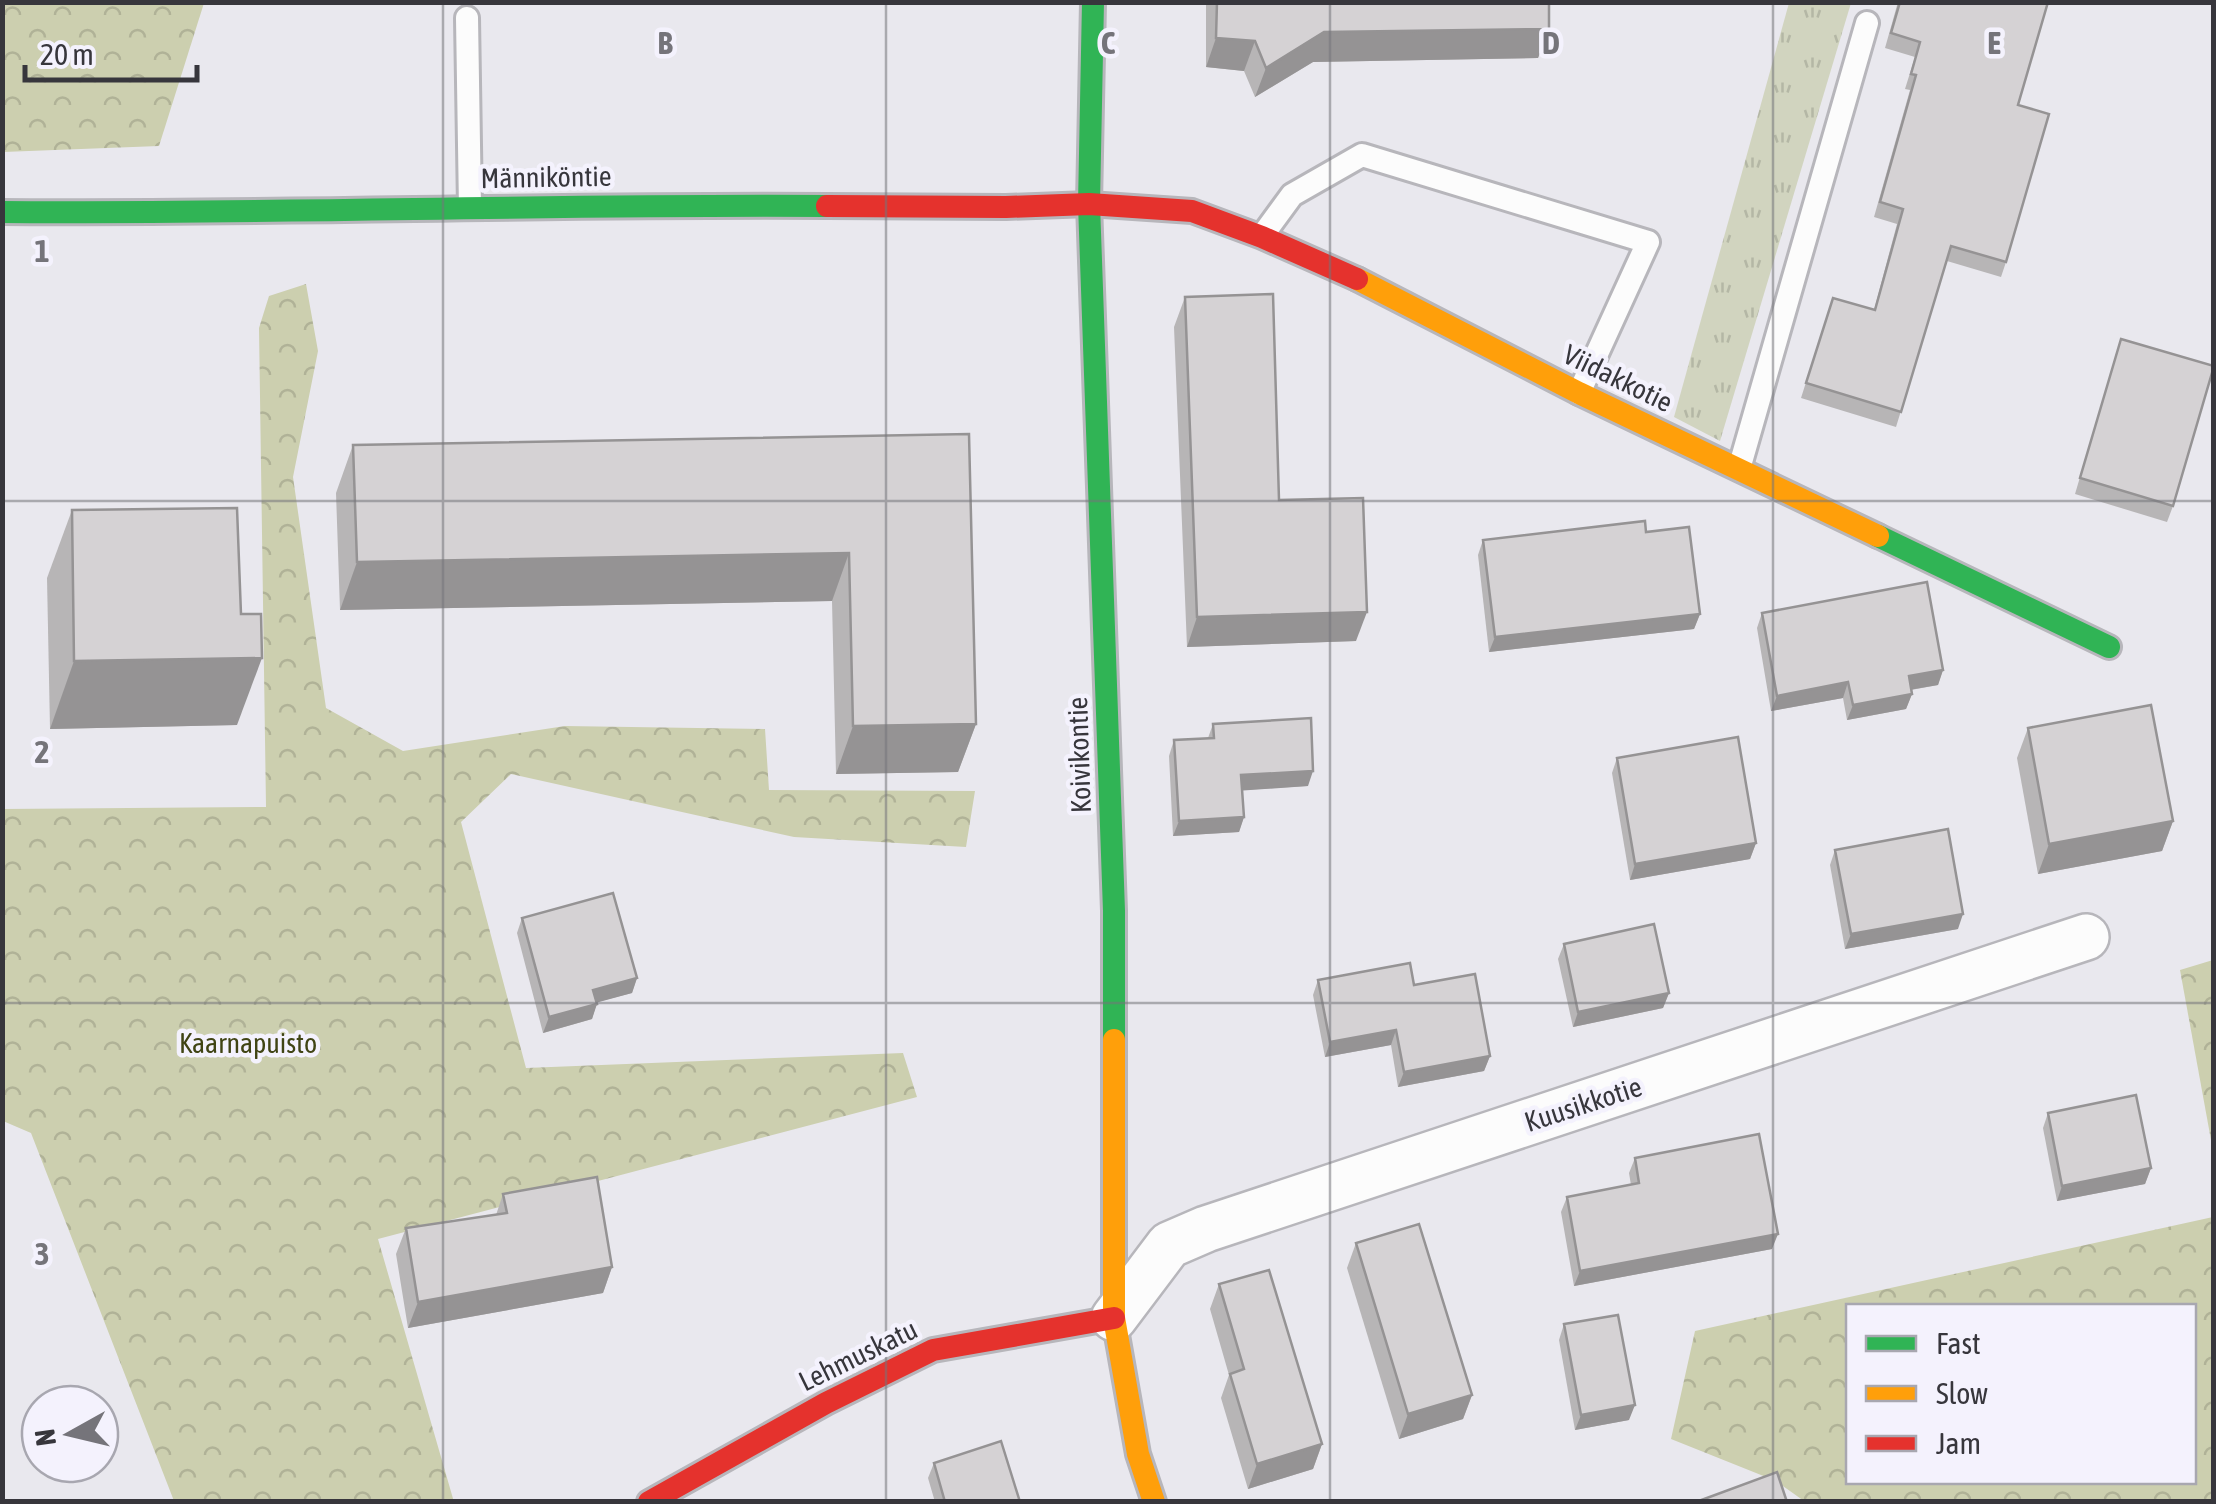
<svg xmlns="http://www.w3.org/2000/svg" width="2216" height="1504" viewBox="0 0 2216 1504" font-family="'Asap Condensed',sans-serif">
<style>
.grass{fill:url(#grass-tufts)}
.forest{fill:url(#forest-crowns);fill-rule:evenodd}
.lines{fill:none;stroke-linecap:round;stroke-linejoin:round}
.lane-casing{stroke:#b7b6bb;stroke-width:28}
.street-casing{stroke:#b7b6bb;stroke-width:50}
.fast-casing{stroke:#b7b6bb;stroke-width:28}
.slow-casing{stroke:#b7b6bb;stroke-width:28}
.jam-casing{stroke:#b7b6bb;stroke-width:28}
.lane{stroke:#fcfcfc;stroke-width:22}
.street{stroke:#fcfcfc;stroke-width:45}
.fast{stroke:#30b455;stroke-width:22}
.slow{stroke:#ff9f0a;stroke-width:22}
.jam{stroke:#e5322d;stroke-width:22}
.wall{fill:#b7b5b6}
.shaded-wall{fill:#959394}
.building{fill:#d5d2d4;stroke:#959394;stroke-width:2.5}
.grid{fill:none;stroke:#75747a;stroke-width:2.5;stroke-opacity:0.55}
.labels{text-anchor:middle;stroke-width:9;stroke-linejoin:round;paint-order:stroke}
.street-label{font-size:28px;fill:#37363c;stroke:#f4f2fd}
.park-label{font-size:28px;fill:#404414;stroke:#f4f2fd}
.grid-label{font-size:32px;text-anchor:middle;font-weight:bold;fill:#75747a;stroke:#f4f2fd;stroke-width:9;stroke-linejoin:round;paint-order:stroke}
</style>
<defs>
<pattern id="grass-tufts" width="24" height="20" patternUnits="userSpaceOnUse" patternTransform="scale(2.5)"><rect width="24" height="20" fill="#d1d4bf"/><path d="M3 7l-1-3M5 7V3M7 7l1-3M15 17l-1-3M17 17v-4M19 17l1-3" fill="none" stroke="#b4b7a5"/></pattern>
<pattern id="forest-crowns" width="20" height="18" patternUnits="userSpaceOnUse" patternTransform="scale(2.5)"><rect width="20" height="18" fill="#cccfaf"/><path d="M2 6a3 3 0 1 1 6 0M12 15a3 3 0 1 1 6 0" fill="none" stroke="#b0b297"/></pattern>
</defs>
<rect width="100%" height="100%" fill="#e9e8ee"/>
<polygon class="grass" points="1789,3 1851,3 1720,441 1674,417"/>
<g class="forest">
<polygon points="2,3 204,3 159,146 3,152"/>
<polygon points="306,284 318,351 293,477 326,708 403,751 565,726 765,729 769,790 975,791 966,847 794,837 511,774 461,822 526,1068 903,1053 917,1097 378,1239 454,1502 174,1501 31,1133 3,1121 2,809 266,807 259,328 269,296"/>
<polygon points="2213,960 2214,960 2213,1151 2180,970"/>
<path d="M2213 1217V1501H1804L1776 1481 1671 1439 1695 1331ZM1848 1306H2194V1482H1848Z"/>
</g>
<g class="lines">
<g class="lane-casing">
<g id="lane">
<polyline points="467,18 470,208"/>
<polyline points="1262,236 1292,195 1362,155 1648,242 1579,393"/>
<polyline points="1739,469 1867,23"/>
</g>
</g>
<g class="street-casing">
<polyline id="street" points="1114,1318 1169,1245 1206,1229 2086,937"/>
</g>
<g class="fast-casing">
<g id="fast">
<polyline points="1093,2 1089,204 1114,911 1114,1040"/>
<path d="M2 212C277 214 552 204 827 206"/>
<polyline points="1878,536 2109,647"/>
</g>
</g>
<g class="slow-casing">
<g id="slow">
<polyline points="1357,279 1579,393 1878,536"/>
<polyline points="1114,1040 1114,1318 1138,1454 1154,1502"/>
</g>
</g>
<g class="jam-casing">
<g id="jam">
<polyline points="827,206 1006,207 1089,204 1192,211 1262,237 1357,279"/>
<polyline points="649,1502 826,1403 933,1350 1114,1318"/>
</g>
</g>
<use href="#lane" class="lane"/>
<use href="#street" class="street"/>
<use href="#fast" class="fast"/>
<use href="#slow" class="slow"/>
<use href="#jam" class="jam"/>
</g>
<g class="wall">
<polygon points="1206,2 1549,2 1549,29 1538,58 1313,62 1255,97 1244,71 1206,67"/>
<polygon points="1898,2 2048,2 2018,105 2006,262 2001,277 1947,261 1896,427 1801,398 1828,313 1874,310 1897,224 1874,217 1910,90 1905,89 1915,57 1885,48"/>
<polygon points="1185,297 1279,500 1356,641 1187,647 1174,327"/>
<polygon points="2121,339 2173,506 2167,522 2075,494"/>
<polygon points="969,434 976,724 958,772 836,774 832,601 340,610 336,493 353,445"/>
<polygon points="72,510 237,725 50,729 47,578"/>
<polygon points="1646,532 1700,614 1694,629 1489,652 1478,555 1483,540"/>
<polygon points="1762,613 1943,670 1938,685 1911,690 1912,694 1906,709 1847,720 1843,698 1771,711 1757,628"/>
<polygon points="1213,724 1308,786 1242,790 1244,817 1239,832 1173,836 1169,756 1174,740 1208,738"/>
<polygon points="2028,728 2173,821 2162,851 2038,874 2017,758"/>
<polygon points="1617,758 1756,843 1750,859 1630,880 1612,773"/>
<polygon points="1835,850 1958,929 1845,949 1830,865"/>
<polygon points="522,918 637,978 632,993 597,1002 592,1019 543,1033 517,933"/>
<polygon points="1564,944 1669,993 1663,1008 1573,1027 1558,959"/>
<polygon points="1318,980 1414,985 1490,1056 1484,1071 1398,1087 1391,1045 1325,1057 1313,995"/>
<polygon points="2048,1113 2151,1168 2145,1184 2057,1201 2043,1128"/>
<polygon points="1635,1158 1772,1249 1574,1286 1561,1212 1567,1197 1631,1185 1629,1173"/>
<polygon points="503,1194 612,1267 603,1293 408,1328 396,1254 406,1228 496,1215"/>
<polygon points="1356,1243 1472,1395 1463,1419 1399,1439 1347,1268"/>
<polygon points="1219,1284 1322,1444 1313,1469 1248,1489 1221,1398 1229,1375 1210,1309"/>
<polygon points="1564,1324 1629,1420 1575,1430 1559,1340"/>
<polygon points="934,1463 1020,1502 935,1502 928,1478"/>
</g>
<g class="shaded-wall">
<polygon points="1549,29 1538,58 1313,62 1255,97 1266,68 1324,32"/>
<polygon points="1216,38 1255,41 1244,71 1206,67"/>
<polygon points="849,553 832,601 340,610 357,562"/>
<polygon points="1367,612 1356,641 1187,647 1197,617"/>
<polygon points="1700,614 1694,629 1489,652 1495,637"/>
<polygon points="262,658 237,725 50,729 74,661"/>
<polygon points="1943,670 1938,685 1903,691 1909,676"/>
<polygon points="1848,682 1843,698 1771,711 1777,696"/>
<polygon points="1912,694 1906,709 1847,720 1853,705"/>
<polygon points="976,724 958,772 836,774 853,726"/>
<polygon points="1313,771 1308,786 1236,791 1241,775"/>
<polygon points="1244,817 1239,832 1173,836 1179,821"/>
<polygon points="2173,821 2162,851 2038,874 2049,844"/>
<polygon points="1756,843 1750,859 1630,880 1635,864"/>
<polygon points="1963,914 1958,929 1845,949 1851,934"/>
<polygon points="637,978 632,993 588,1005 593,990"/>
<polygon points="1669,993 1663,1008 1573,1027 1578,1012"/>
<polygon points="597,1004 592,1019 543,1033 549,1017"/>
<polygon points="1396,1030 1391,1045 1325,1057 1330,1042"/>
<polygon points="1490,1056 1484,1071 1398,1087 1404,1072"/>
<polygon points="2151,1168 2145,1184 2057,1201 2062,1186"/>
<polygon points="1778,1234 1772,1249 1574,1286 1580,1271"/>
<polygon points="612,1267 603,1293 408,1328 418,1302"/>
<polygon points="1472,1395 1463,1419 1399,1439 1408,1414"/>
<polygon points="1635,1405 1629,1420 1575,1430 1581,1415"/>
<polygon points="1322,1444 1313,1469 1248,1489 1257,1464"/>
</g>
<g class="building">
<polygon points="1217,2 1549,2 1549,29 1324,32 1266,68 1255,41 1216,38"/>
<polygon points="1900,2 2048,2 2018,105 2049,114 2006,262 1951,246 1901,412 1806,383 1833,298 1875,310 1903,209 1880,202 1916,75 1911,74 1920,42 1891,33"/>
<polygon points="1273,294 1279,500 1363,498 1367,612 1197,617 1185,297"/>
<polygon points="2121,339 2214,366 2173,506 2080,478"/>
<polygon points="969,434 976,724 853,726 849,553 357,562 353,445"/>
<polygon points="237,508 241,614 261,614 262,658 74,661 72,510"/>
<polygon points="1645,521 1646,532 1689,527 1700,614 1495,637 1483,540"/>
<polygon points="1927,582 1943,670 1909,676 1912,694 1853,705 1848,682 1777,696 1762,613"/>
<polygon points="2151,705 2173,821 2049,844 2028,728"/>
<polygon points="1311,718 1313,771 1241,775 1244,817 1179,821 1174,740 1214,738 1213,724"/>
<polygon points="1738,737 1756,843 1635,864 1617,758"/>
<polygon points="1948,829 1963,914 1851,934 1835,850"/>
<polygon points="613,893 637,978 593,990 597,1004 549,1017 522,918"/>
<polygon points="1654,924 1669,993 1578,1012 1564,944"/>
<polygon points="1410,963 1414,985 1475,974 1490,1056 1404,1072 1396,1030 1330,1042 1318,980"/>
<polygon points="2136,1095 2151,1168 2062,1186 2048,1113"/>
<polygon points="1759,1134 1778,1234 1580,1271 1567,1197 1639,1183 1635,1158"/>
<polygon points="597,1177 612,1267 418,1302 406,1228 507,1213 503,1194"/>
<polygon points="1419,1224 1472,1395 1408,1414 1356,1243"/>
<polygon points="1269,1270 1322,1444 1257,1464 1230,1374 1244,1369 1219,1284"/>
<polygon points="1618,1315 1635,1405 1581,1415 1564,1324"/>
<polygon points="1001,1441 1020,1502 945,1502 934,1463"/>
<polygon points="1777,1472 1787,1502 1696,1502"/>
</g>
<path class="grid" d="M443 2V1502M886 2V1502M1330 2V1502M1773 2V1502M2 501H2214M2 1003H2214"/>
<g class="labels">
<g class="street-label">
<text transform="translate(546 177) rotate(-1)" y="10">Männiköntie</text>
<text transform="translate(1618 378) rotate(26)" y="10">Viidakkotie</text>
<text transform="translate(1079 755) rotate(-92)" y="10">Koivikontie</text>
<text transform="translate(1583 1104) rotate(-18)" y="10">Kuusikkotie</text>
<text transform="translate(858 1355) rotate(-26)" y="10">Lehmuskatu</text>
</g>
<g class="park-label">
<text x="248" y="1053">Kaarnapuisto</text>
</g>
</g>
<g class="grid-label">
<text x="665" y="54">B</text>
<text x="1108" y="54">C</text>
<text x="1551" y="54">D</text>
<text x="1994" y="54">E</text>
<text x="42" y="262">1</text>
<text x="42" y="763">2</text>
<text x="42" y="1265">3</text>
</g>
<rect width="2216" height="1504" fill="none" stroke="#37363c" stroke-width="10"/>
<rect x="1846" y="1304" width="350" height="180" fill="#f4f2fd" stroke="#a8a7b0" stroke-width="2.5"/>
<rect x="1866" y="1336" width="50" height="15" fill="#30b455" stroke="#a8a7b0" stroke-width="2.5"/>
<text x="1936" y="1354" font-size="30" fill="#37363c">Fast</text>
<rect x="1866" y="1386" width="50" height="15" fill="#ff9f0a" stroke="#a8a7b0" stroke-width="2.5"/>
<text x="1936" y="1404" font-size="30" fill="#37363c">Slow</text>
<rect x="1866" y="1436" width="50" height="15" fill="#e5322d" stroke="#a8a7b0" stroke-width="2.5"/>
<text x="1936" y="1454" font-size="30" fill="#37363c">Jam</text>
<g transform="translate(70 1434) rotate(262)"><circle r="48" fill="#f4f2fd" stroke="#a8a7b0" stroke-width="2.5"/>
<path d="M0-8L18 38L0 25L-18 38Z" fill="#75747a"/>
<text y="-15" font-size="28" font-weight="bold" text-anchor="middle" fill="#37363c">N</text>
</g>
<path d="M25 65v15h172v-15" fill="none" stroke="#37363c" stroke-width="5"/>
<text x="40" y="65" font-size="30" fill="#37363c" stroke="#f4f2fd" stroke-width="8" paint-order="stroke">20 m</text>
</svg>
